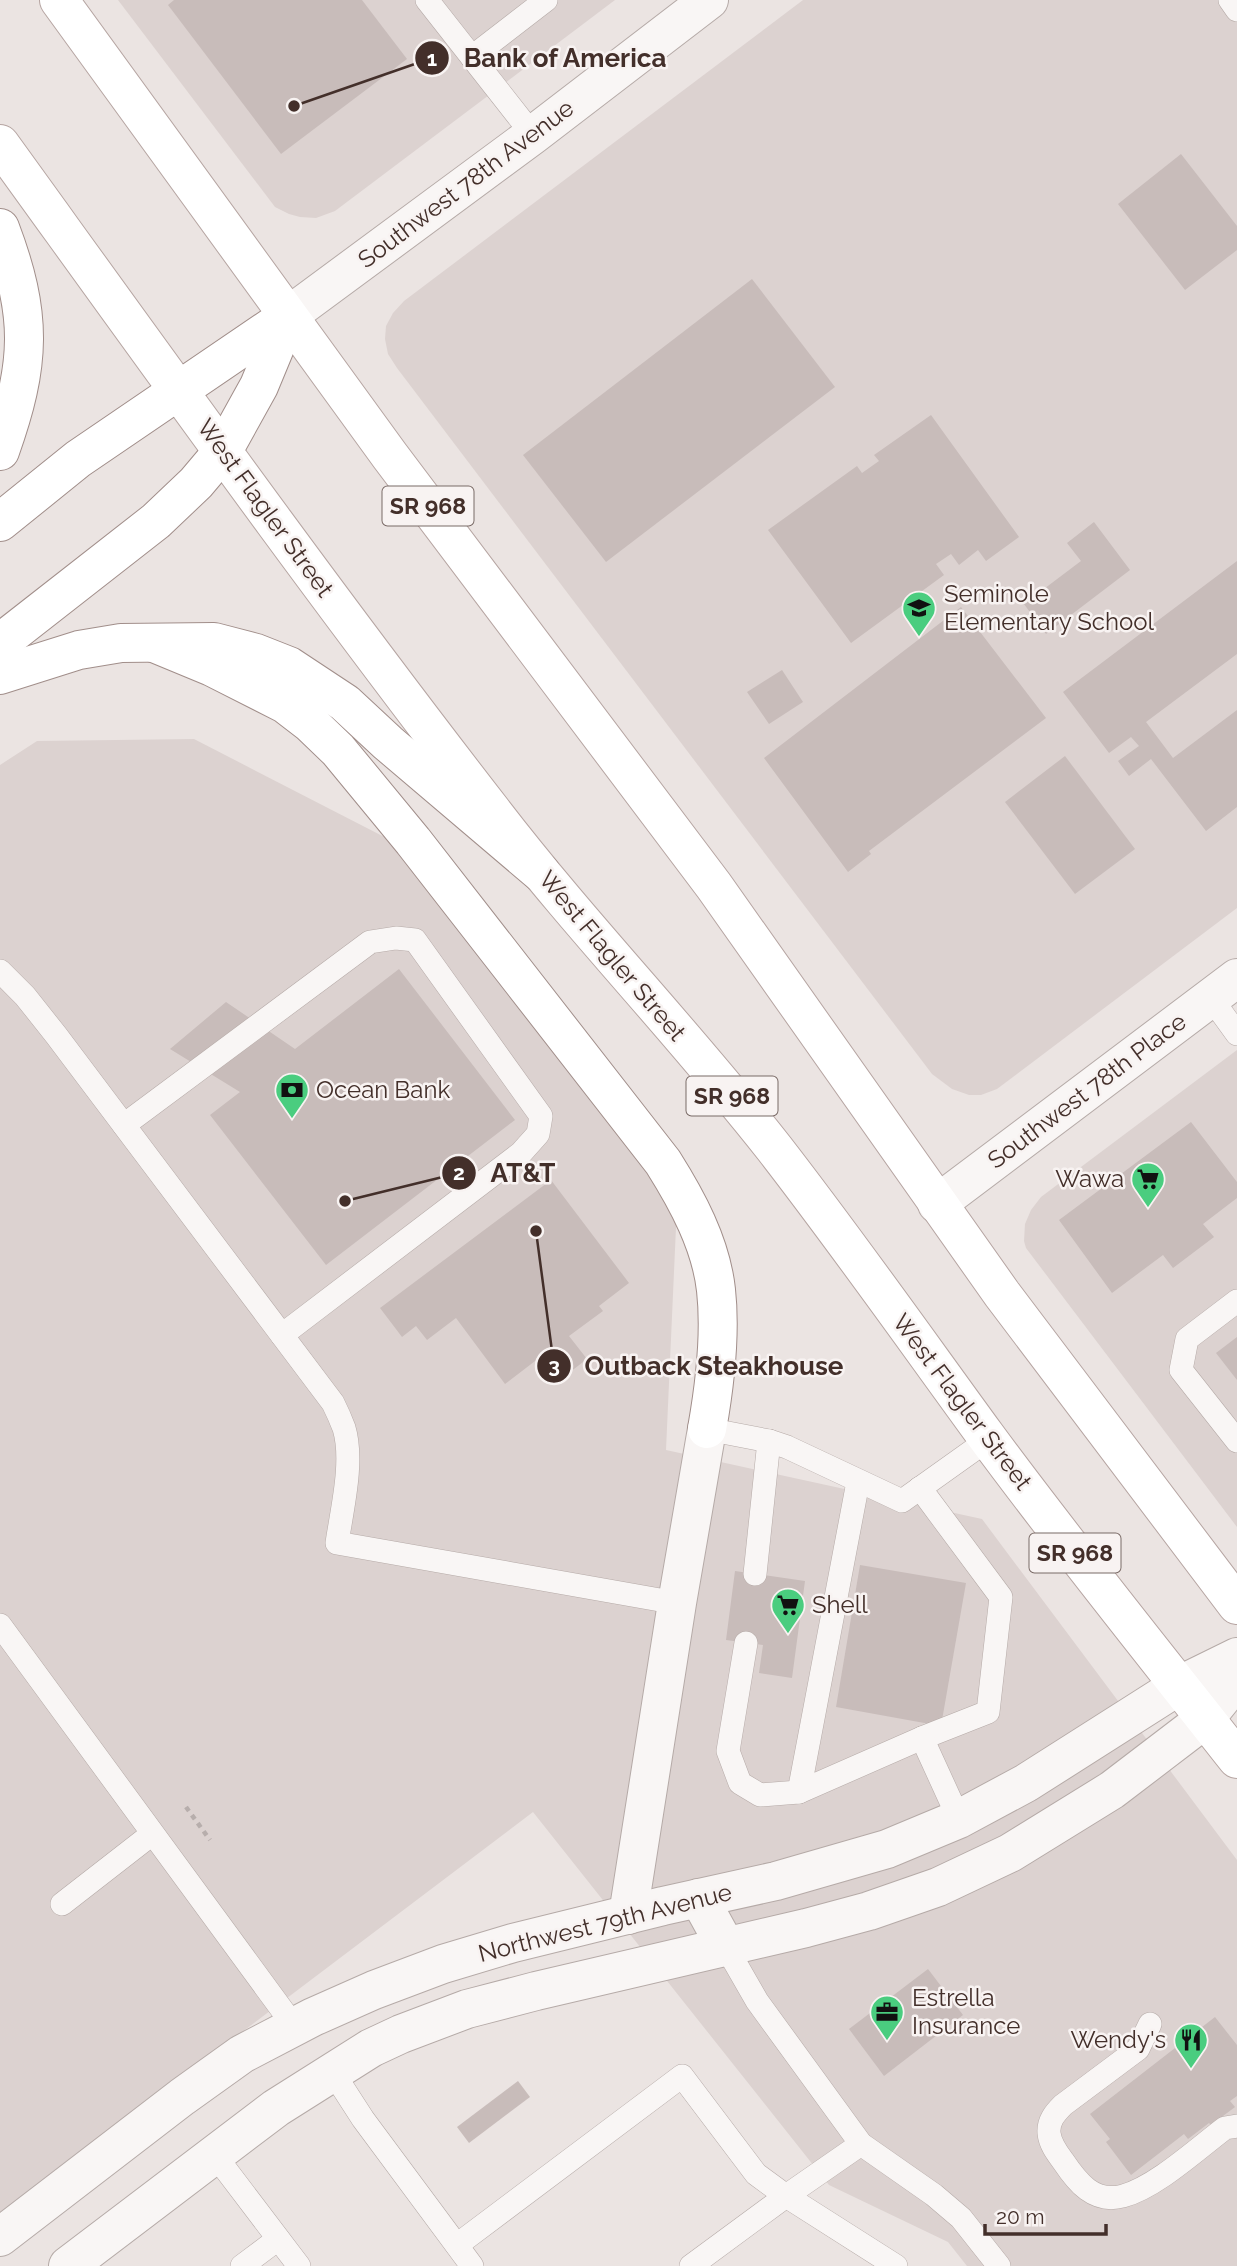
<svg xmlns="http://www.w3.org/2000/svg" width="1237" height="2266" viewBox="0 0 1237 2266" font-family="Raleway,sans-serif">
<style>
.built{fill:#dcd2d0}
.building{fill:#c8bcba}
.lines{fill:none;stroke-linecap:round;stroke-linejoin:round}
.service-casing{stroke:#b5aaa7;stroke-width:24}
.minor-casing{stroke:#b5aaa7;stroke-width:40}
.tertiary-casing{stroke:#b5aaa7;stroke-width:40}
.primary-casing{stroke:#b6a5a2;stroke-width:40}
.motorway-casing{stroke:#a18e8a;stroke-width:40}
.path{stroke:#b7aeac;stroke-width:4.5;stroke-dasharray:5 5;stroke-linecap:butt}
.service{stroke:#f9f6f5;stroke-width:23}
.minor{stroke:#f9f6f5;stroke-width:38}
.tertiary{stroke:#f9f6f5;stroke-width:38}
.primary{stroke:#fff;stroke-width:38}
.motorway{stroke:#fff;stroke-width:38}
.labels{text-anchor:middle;stroke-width:5;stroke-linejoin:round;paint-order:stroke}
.shield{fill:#f8f3f2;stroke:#796a66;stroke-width:2}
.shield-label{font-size:23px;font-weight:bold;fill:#432f2a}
.street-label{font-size:24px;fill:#432f2a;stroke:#f8f3f2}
.poi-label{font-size:24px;fill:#432f2a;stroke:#f8f3f2;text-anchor:start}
.leader{fill:none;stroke:#432f2a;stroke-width:2.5}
.callout-dot{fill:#432f2a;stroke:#f8f3f2;stroke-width:2.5}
.mark-label{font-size:21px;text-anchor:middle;font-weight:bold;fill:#fff}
.callout-label{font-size:26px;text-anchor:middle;font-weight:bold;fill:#432f2a;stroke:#f8f3f2;stroke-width:5;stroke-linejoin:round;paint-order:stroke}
</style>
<rect width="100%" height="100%" fill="#ebe4e2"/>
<g class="built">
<polygon points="118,0 615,0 335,211 316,218 300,217 289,214 275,207"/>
<polygon points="803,0 1237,0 1237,908 997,1089 981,1095 969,1095 952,1089 932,1074 397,368 388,354 385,339 386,326 393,313 404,301"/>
<polygon points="194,739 398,844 677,1205 666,1450 982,1519 1237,1860 1237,2266 967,2266 948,2242 829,2185 533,1812 0,2215 0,765 37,741"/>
<polygon points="1237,1050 1237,1527 1026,1248 1024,1241 1025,1224 1031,1210 1041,1197"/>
</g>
<g class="building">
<polygon points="174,0 362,0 407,59 281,154 168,5"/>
<polygon points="1181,154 1237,226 1237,250 1185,290 1118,204"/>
<polygon points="752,279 835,387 606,562 523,455"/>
<polygon points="931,415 1019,537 986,561 978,550 959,565 951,554 936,564 944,575 851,643 768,530 857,466 862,473 879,461 874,455"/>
<polygon points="1094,522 1130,570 1046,634 1024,604 1081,561 1067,543"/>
<polygon points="1237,561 1237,654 1146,722 1173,758 1237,710 1237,807 1206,831 1151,759 1129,776 1118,761 1139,746 1131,737 1109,753 1063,692"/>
<polygon points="961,607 1046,718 869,851 871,854 848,872 764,758"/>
<polygon points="782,670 803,702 769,724 747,692"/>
<polygon points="1065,756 1135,849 1075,894 1005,802"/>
<polygon points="399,969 515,1120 326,1265 210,1115 240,1092 170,1049 226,1002 295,1049"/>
<polygon points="1191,1122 1237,1182 1237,1198 1203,1224 1214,1237 1173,1268 1163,1255 1112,1293 1059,1220"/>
<polygon points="551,1180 629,1283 599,1306 603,1311 569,1336 587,1359 557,1382 539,1358 505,1384 456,1318 427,1340 416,1326 402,1337 380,1308"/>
<polygon points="1237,1337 1237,1380 1216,1353"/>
<polygon points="860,1565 966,1583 941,1726 836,1707"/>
<polygon points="735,1571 805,1581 792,1678 759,1673 763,1645 726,1640"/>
<polygon points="928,1969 963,2015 884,2076 849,2029"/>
<polygon points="1215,2017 1237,2045 1237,2096 1230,2101 1235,2107 1211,2125 1209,2123 1188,2139 1184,2134 1131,2175 1106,2142 1110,2139 1090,2114"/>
<polygon points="518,2081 530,2097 469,2143 457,2127"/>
</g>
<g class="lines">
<g class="service-casing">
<g id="service">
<polyline points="427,0 533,135"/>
<polyline points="1230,0 1237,10"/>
<polyline points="472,57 546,0"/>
<path d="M0 971 25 996 56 1035 333 1403C337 1411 341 1420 344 1428 354 1461 342 1509 337 1543L677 1603"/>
<polyline points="1211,998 1237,1034"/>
<polyline points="124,1125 370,942 396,938 415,940 541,1116 538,1134 521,1153 282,1335"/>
<polyline points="1237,1301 1187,1339 1181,1370 1237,1441"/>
<polyline points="707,1429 769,1441 787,1447 902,1501 989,1439"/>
<polyline points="858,1482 799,1792 922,1738 988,1712 1001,1597 920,1488"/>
<polyline points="755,1574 769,1441"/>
<polyline points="0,1625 294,2026"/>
<polyline points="746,1643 728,1751 740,1783 760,1795 799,1792"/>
<polyline points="922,1738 959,1819"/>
<polyline points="62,1904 152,1834"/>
<polyline points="726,1947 757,2001 861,2144 934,2195 961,2218 999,2266"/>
<path d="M1150 2024 1138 2049 1063 2105C1055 2113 1048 2121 1049 2133 1050 2144 1057 2153 1063 2161 1077 2182 1094 2204 1123 2196 1156 2187 1197 2149 1225 2128L1237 2126"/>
<polyline points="332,2071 363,2119 472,2266"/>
<polyline points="861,2144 786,2196 896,2266"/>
<polyline points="214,2154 299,2266"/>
<polyline points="457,2245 682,2076 756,2174 786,2196 691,2266"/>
<polyline points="242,2266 278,2239"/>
</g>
</g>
<g class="minor-casing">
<g id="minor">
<polyline points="288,316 533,135 709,0"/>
<polyline points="937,1204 1237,978"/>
<polyline points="699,1898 726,1947"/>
</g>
</g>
<g class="tertiary-casing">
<g id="tertiary">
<polyline points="628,1915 677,1603 707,1429"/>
<polyline points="0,2237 182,2097 242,2054 313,2017 374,1990 443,1964 513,1943 663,1906 776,1881 887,1849 959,1819 1026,1783 1180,1685 1237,1657"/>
<polyline points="68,2266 276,2108 371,2048 401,2034 467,2009 536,1991 806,1928 869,1911 938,1887 1010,1853 1112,1790 1205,1719 1237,1679"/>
</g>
</g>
<g class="primary-casing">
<g id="primary">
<polyline points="59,0 390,456 714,886 1002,1294 1237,1605"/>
<path d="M0 144C162 368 322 592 492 811 581 927 683 1032 774 1148 847 1242 916 1340 986 1436 1067 1546 1153 1652 1237 1759"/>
</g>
</g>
<g class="motorway-casing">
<g id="motorway">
<path d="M0 228C33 315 31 364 0 451"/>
<polyline points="0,522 78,459 288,316"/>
<polyline points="0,643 156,521 196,483 223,451 259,386 288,316"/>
<path d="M154 643 212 667 285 704 311 724 338 750 413 841 663 1162C687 1200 711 1244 716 1290 721 1335 715 1384 707 1429"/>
<polyline points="0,675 79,650 121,643 214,642 256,653 289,666 345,703 388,743 541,873"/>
</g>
</g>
<polyline class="path" points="186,1807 210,1840"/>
<use href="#service" class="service"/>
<use href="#minor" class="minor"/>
<use href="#tertiary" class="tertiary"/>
<use href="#primary" class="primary"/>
<use href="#motorway" class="motorway"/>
</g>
<defs>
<g id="school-pin" transform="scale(1.75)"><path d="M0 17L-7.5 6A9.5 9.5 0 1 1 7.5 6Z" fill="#4acd7f" stroke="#f8f3f2"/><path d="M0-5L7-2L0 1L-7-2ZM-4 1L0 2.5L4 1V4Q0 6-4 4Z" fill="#111"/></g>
<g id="bank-pin" transform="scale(1.75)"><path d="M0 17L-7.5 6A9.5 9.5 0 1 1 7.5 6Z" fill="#4acd7f" stroke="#f8f3f2"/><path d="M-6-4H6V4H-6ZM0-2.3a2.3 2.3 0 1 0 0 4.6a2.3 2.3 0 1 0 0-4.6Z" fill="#111"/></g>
<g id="supermarket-pin" transform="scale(1.75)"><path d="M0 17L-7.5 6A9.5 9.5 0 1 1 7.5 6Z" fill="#4acd7f" stroke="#f8f3f2"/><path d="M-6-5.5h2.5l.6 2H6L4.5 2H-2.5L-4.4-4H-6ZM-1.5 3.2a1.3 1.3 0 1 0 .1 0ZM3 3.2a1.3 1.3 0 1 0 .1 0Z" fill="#111"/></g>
<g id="office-pin" transform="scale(1.75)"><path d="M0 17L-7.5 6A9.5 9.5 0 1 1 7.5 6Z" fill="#4acd7f" stroke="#f8f3f2"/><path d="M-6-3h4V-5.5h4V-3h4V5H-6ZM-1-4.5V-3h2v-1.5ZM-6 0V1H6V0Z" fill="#111"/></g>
<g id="restaurant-pin" transform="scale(1.75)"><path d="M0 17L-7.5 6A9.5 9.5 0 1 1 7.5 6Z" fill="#4acd7f" stroke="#f8f3f2"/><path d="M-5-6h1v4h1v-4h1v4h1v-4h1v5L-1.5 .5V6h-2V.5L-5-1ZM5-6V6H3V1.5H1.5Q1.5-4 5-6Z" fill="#111"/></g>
</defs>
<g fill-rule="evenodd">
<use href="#school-pin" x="919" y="608"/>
<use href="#bank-pin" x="292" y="1090"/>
<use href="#supermarket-pin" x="1148" y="1179"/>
<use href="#supermarket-pin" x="788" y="1605"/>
<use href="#office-pin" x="887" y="2012"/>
<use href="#restaurant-pin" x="1191" y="2040"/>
</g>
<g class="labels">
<g class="shield">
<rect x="382.5" y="486.5" width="91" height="39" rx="5"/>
<rect x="686.5" y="1076.5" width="91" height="39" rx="5"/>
<rect x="1029.5" y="1533.5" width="91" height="39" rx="5"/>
</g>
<g class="shield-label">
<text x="428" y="514">SR 968</text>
<text x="732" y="1104">SR 968</text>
<text x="1075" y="1561">SR 968</text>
</g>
<g class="street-label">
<text transform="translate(466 184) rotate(-37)" y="8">Southwest 78th Avenue</text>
<text transform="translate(265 508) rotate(54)" y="8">West Flagler Street</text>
<text transform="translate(612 956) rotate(50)" y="8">West Flagler Street</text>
<text transform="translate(1087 1091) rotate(-37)" y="8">Southwest 78th Place</text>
<text transform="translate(962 1402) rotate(53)" y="8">West Flagler Street</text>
<text transform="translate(605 1923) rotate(-14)" y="8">Northwest 79th Avenue</text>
</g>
<g class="poi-label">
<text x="944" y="602">Seminole<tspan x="944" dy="28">Elementary School</tspan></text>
<text x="316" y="1098">Ocean Bank</text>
<text x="1124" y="1187" text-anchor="end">Wawa</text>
<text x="812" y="1613">Shell</text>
<text x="912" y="2006">Estrella<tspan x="912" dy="28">Insurance</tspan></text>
<text x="1166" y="2048" text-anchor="end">Wendy's</text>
</g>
</g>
<path class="leader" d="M294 106L432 58M345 1201L459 1173M536 1231L554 1366"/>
<g class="callout-dot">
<circle cx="294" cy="106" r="7"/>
<circle cx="345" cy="1201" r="7"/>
<circle cx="536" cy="1231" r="7"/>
<circle cx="432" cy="58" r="18"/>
<circle cx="459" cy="1173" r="18"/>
<circle cx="554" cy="1366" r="18"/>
</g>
<g class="mark-label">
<text x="432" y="66">1</text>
<text x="459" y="1180">2</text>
<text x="554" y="1373">3</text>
</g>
<g class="callout-label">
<text x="565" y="67">Bank of America</text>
<text x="523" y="1182">AT&amp;T</text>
<text x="714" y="1375">Outback Steakhouse</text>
</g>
<path d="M985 2224v10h121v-10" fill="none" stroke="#432f2a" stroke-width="3.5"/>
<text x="996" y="2224" font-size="21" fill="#432f2a" stroke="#f8f3f2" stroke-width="5" paint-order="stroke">20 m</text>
</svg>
